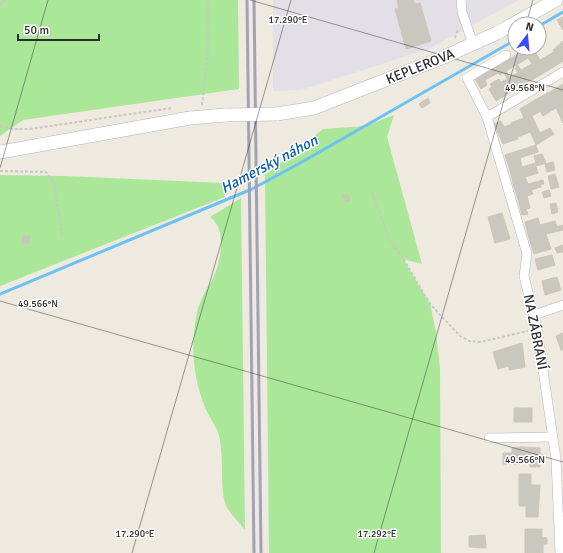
<svg xmlns="http://www.w3.org/2000/svg" width="563" height="553" viewBox="0 0 563 553" font-family="Signika,sans-serif">
<style>
.industrial{fill:#e2dfe7}
.green{fill:#aae799}
.lines{fill:none;stroke-linecap:round;stroke-linejoin:round}
.stream{stroke:#6dc1f5;stroke-width:3}
.building{fill:#cac7be;stroke:#cbc6b8;fill-rule:evenodd}
.minor-casing{stroke:#b3b3c1;stroke-width:10}
.secondary-casing{stroke:#b3b3c1;stroke-width:14}
.path{stroke:#c8c8c8;stroke-width:2;stroke-dasharray:3 2;stroke-linecap:butt}
.minor{stroke:#fff;stroke-width:9}
.secondary{stroke:#fff;stroke-width:13}
.rail{stroke:#a1a1b8;stroke-width:3}
.secondary-bridge-casing{stroke:#b3b3c1;stroke-width:14;stroke-linecap:butt}
.secondary-bridge{stroke:#fff;stroke-width:13}
.ticks{fill:none;stroke:#2d2d2d;stroke-width:1;stroke-opacity:0.45}
.labels{text-anchor:middle;stroke-width:3;stroke-linejoin:round;paint-order:stroke}
.street-label{font-size:14px;fill:#2d2d2d;stroke:#fff}
.water-label{font-size:15px;font-style:italic;fill:#075da7;stroke:#fff}
.ticks-label{font-size:10px;text-anchor:middle;fill:#2d2d2d;stroke:#fff;stroke-width:3;stroke-linejoin:round;paint-order:stroke}
</style>
<rect width="100%" height="100%" fill="#efeadf"/>
<polygon class="industrial" points="273,0 519,0 428,49 301,90 273,91"/>
<g class="green">
<polygon points="0,0 238,0 239,89 23,120 0,136"/>
<polygon points="394,115 387,137 422,264 403,259 430,304 436,332 440,369 441,553 269,553 265,175 323,129 365,126"/>
<polygon points="0,175 64,176 224,183 225,197 0,286"/>
<path d="M241 198 245 530C239 522 228 512 225 503 220 485 224 456 219 436 216 424 209 418 205 407 194 380 191 352 195 324 196 317 197 309 200 303 203 294 210 285 214 276 221 260 227 229 210 217Z"/>
</g>
<g class="lines">
<g class="stream">
<polyline points="539,26 563,12"/>
<polyline points="0,294 252,189 302,162 515,40"/>
</g>
</g>
<g class="building">
<polygon points="397,0 413,0 415,4 420,3 431,41 406,49 395,9 399,8"/>
<polygon points="563,17 563,30 557,20"/>
<polygon points="543,35 546,40 539,44 539,37"/>
<polygon points="563,41 563,61 560,63 553,50"/>
<polygon points="527,48 533,48 540,60 554,52 560,63 542,74"/>
<polygon points="527,48 542,74 528,82 521,70 532,64 528,58 518,64 513,57"/>
<path d="M513 57 528 82 514 90 499 65ZM516 65 517 67 515 68 518 73 510 77 506 71Z"/>
<polygon points="498,65 503,73 500,75 498,73 485,80 487,85 481,89 475,79"/>
<polygon points="499,79 501,82 507,79 514,90 496,101 489,89 492,87 490,84"/>
<polygon points="563,84 563,108 553,90"/>
<polygon points="553,90 563,108 563,123 556,108 543,116 535,100"/>
<polygon points="428,98 430,103 422,108 419,104"/>
<polygon points="535,100 541,111 532,116 540,133 550,128 554,134 536,145 520,109"/>
<polygon points="524,118 530,132 518,137 511,123"/>
<polygon points="501,121 504,127 512,124 518,139 503,144 494,124"/>
<polygon points="536,145 538,152 520,158 522,167 536,163 534,156 542,154 546,163 511,174 505,155"/>
<polygon points="553,162 555,170 547,172 545,164"/>
<polygon points="536,167 538,173 525,177 526,180 513,184 511,174"/>
<polygon points="555,174 559,187 551,189 548,176"/>
<polygon points="526,180 528,184 543,180 544,184 541,184 541,187 531,190 533,194 518,199 513,184"/>
<polygon points="549,190 551,196 544,198 542,192"/>
<polygon points="347,194 350,200 346,202 343,196"/>
<polygon points="527,196 530,208 526,209 528,214 522,215 518,199"/>
<polygon points="556,203 558,212 552,214 550,204"/>
<polygon points="502,213 510,239 495,243 488,217"/>
<polygon points="538,218 540,225 555,221 557,227 528,235 525,222"/>
<polygon points="563,225 563,230 546,234 551,249 534,254 528,235"/>
<polygon points="23,236 30,236 29,243 22,243"/>
<polygon points="563,245 563,252 557,253 555,248"/>
<polygon points="552,255 555,265 538,270 535,259"/>
<polygon points="557,277 561,290 545,295 542,281"/>
<polygon points="563,333 563,350 561,350 556,336"/>
<polygon points="522,343 525,367 509,370 509,366 498,369 493,352"/>
<rect x="514" y="408" width="18" height="14"/>
<polygon points="521,447 540,448 540,454 543,454 543,463 540,463 540,467 530,467 529,459 520,459 521,464 503,464 503,453 512,453 512,448"/>
<polygon points="519,474 531,474 531,485 540,485 538,517 526,517 526,506 519,506"/>
<polygon points="525,529 542,529 542,537 547,538 547,544 543,544 543,553 525,553"/>
<polygon points="485,535 486,548 469,547 469,536"/>
</g>
<g class="lines">
<g class="minor-casing">
<g id="minor">
<polyline points="461,0 462,12 473,44"/>
<polyline points="487,117 467,78 506,55"/>
<polyline points="534,315 563,305"/>
<polyline points="489,438 552,437"/>
<polyline points="560,553 556,459 537,329 524,276 527,254 487,117 563,72"/>
</g>
</g>
<g class="secondary-casing">
<g id="secondary">
<polyline points="277,114 314,108 444,57 497,33 556,0"/>
<polyline points="0,152 190,118 226,115"/>
</g>
</g>
<g class="path">
<polyline points="0,5 5,0"/>
<polyline points="455,38 458,29"/>
<polyline points="202,105 208,51 208,0"/>
<polyline points="0,126 14,129 30,129 171,108"/>
<polyline points="0,171 46,172 54,183 62,236"/>
<polyline points="372,192 390,242 403,258 430,304 460,336 469,341 480,342 528,331"/>
</g>
<use href="#minor" class="minor"/>
<use href="#secondary" class="secondary"/>
<g class="rail">
<polyline points="247,0 254,553"/>
<polyline points="254,0 261,553"/>
</g>
<g class="secondary-bridge-casing">
<polyline id="secondary-bridge" points="226,115 277,114"/>
</g>
<use href="#secondary-bridge" class="secondary-bridge"/>
</g>
<path class="ticks" d="M250 0 563 90M526 24 533 0M0 168 48 0M0 301 563 462M132 553 291 0M374 553 519 48"/>
<g class="labels">
<g class="street-label">
<text transform="translate(420 66) rotate(-22)" y="5">KEPLEROVA</text>
<text transform="translate(536 332) rotate(79)" y="5">NA ZÁBRANÍ</text>
</g>
<g class="water-label">
<text transform="translate(269 164) rotate(-28)" y="5">Hamerský náhon</text>
</g>
</g>
<g class="ticks-label">
<text x="288" y="23">17.290°E</text>
<text x="525" y="91">49.568°N</text>
<text x="38" y="307">49.566°N</text>
<text x="525" y="463">49.566°N</text>
<text x="135" y="537">17.290°E</text>
<text x="377" y="537">17.292°E</text>
</g>
<g transform="translate(527 36) rotate(16)"><circle r="19" fill="#ffffff" stroke="#ababab"/>
<path d="M0-3L7 15L0 10L-7 15Z" fill="#3b49ff"/>
<text y="-6" font-size="11" font-weight="bold" text-anchor="middle" fill="#2d2d2d">N</text>
</g>
<path d="M18 34v6h81v-6" fill="none" stroke="#2d2d2d" stroke-width="2"/>
<text x="24" y="34" font-size="12" fill="#2d2d2d" stroke="#ffffff" stroke-width="3" paint-order="stroke">50 m</text>
</svg>
